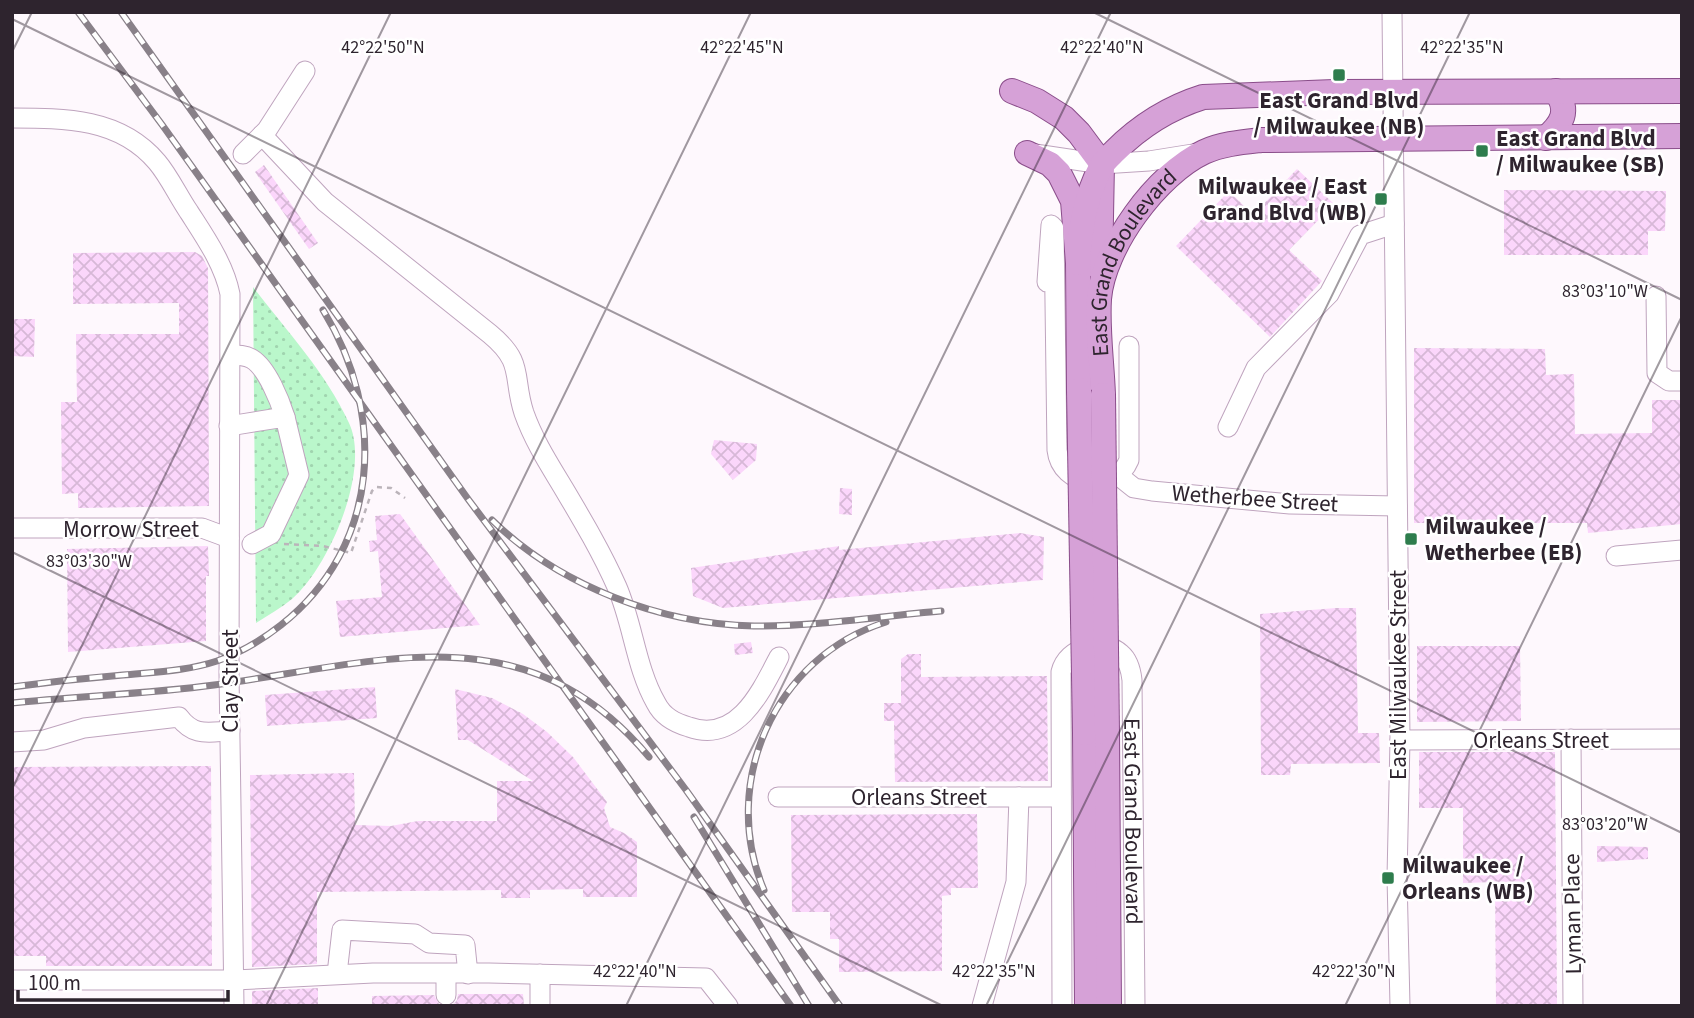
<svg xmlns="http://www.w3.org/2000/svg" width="1694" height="1018" viewBox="0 0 1694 1018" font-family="'Source Sans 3',sans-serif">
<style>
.grass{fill:url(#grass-dots)}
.building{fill:url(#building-cross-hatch)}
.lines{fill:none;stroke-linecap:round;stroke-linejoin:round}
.minor-casing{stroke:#bfa4be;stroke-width:21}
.major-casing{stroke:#8a4d8a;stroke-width:26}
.path{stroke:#bbb4ba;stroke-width:2.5;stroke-dasharray:5 5;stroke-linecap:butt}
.minor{stroke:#fff;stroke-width:19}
.major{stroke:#d6a1d7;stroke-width:24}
.rail-casing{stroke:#898189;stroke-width:7}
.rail{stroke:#fff;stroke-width:4.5;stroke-dasharray:13;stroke-linecap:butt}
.major-bridge-casing{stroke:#8a4d8a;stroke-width:26;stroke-linecap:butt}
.major-bridge{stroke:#d6a1d7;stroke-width:24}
.ticks{fill:none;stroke:#2e242e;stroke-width:2;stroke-opacity:0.45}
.poi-dot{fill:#2e7d4d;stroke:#fff;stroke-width:2.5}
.labels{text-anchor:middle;stroke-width:5;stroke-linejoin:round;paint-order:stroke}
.poi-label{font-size:23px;font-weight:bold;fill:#2e242e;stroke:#fff;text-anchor:start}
.street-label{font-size:23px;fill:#2e242e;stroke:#fff}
.ticks-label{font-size:18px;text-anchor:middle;fill:#2e242e;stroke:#fff;stroke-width:5;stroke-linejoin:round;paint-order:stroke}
</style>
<defs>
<pattern id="grass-dots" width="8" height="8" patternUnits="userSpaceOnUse" patternTransform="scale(1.75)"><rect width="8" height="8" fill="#baf7cb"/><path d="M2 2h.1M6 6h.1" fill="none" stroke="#a0d4af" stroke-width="1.8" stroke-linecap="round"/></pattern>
<pattern id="building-cross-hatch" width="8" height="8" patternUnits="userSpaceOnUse" patternTransform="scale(1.75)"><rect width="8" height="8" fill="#fbd6fb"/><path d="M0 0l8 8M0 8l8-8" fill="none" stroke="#d7b8d7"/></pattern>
</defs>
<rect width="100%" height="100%" fill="#fef8fd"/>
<path class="grass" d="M253 287C286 330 326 373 349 423 371 470 329 567 292 599 281 608 268 615 256 623Z"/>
<g class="building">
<polygon points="264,165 318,243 309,249 255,172"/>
<polygon points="1297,169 1334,204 1289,250 1322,281 1270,337 1176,246 1229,191 1253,215"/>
<polygon points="1504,190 1666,191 1665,231 1648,231 1648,255 1504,255"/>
<polygon points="195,252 202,256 208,268 209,506 78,508 78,493 62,494 61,402 77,402 76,334 179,334 179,303 73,304 73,253"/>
<polygon points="12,319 35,319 34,357 12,356"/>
<polygon points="1414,348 1545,349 1546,375 1574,374 1575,434 1652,433 1652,400 1682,400 1682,524 1588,533 1587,523 1414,523"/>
<polygon points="714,440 757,444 756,460 733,480 711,454"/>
<polygon points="840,488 852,489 852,515 839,514"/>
<polygon points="400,514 480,625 340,637 336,601 382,597 378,551 370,552 369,541 377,540 375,516"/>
<polygon points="1020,533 1044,537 1043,580 723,608 693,596 691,568 839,546 839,550"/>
<polygon points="208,546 209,576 206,576 206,641 68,652 67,549"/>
<polygon points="1336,608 1356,608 1358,733 1379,733 1380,763 1291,764 1290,775 1261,775 1260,614"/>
<polygon points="751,642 753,653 735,655 734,644"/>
<polygon points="1417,646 1520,646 1521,721 1417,722"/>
<polygon points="908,654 921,654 921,677 1047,676 1048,781 895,782 894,721 884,721 884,703 901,703 901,659"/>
<polygon points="375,687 377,718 267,726 265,695"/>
<polygon points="455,689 492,698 523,714 547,732 573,757 607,802 604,808 610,827 624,833 637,842 637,897 583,897 583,889 530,890 530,898 501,898 501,890 317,892 317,964 252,967 250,775 354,773 355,825 391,826 418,821 497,821 497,781 533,781 468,740 458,740"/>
<polygon points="1419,752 1555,752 1557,1006 1496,1006 1495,882 1463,883 1463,808 1419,808"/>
<polygon points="211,766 212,966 46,966 46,956 12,956 12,767"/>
<polygon points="977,814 978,888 951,888 951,895 942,896 942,971 839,972 839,939 830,939 830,912 792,912 791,815"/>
<polygon points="1597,846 1648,847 1648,859 1597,862"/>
<polygon points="318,988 318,1006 252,1006 252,991"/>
<polygon points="458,994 523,994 524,1006 452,1006 457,1000"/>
<polygon points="434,995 440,1006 372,1006 372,996"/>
</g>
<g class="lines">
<g class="minor-casing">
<g id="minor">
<polyline points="1392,12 1400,740 1397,877 1400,1006"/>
<path d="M12 118C65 118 120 118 157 162 169 176 178 196 189 212 205 237 224 264 230 294L229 674 234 1006"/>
<path d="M262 135 325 202 490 334C525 363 512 376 524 413 534 441 549 464 564 489 583 521 602 553 617 587 633 624 636 668 656 703 663 717 675 723 689 727 737 744 761 692 779 657"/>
<polyline points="243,154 267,130 305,71"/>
<polyline points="1035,154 1102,164 1149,161 1199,153"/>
<path d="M1047 282 1051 225 1054 228 1057 450C1061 487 1115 494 1129 460V346"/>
<polyline points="1656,296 1657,373 1669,381 1682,381"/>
<path d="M231 355C238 355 245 355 252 359 267 368 280 401 285 417"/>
<polyline points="229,426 285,417 299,475 271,534 252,544"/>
<polyline points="1228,427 1256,368 1329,294 1360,235 1394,224"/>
<polyline points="1119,476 1134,488 1152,491 1290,504 1397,506"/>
<polyline points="12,528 202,528 229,538"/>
<polyline points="1616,556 1682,550"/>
<polyline points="1571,739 1573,1006"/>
<polyline points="1400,740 1682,739"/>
<path d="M12 742 44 740 84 728 179 717C194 737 208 732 230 731"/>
<polyline points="778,797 1061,797"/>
<polyline points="337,974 342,930 415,934 429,943 465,945 468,974"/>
<polyline points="446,974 446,995"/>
<polyline points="12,980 234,980 373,973 489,973 706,978 728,1006"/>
<polyline points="540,1006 540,974"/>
<polyline points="982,1006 1016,882 1019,797"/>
<path id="s1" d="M1062 1006 1061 672C1067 647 1103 637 1121 654 1128 660 1131 671 1132 680L1135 1006"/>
</g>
</g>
<g class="major-casing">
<g id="major">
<polyline points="1012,91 1037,101 1064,118 1079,133 1102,164 1100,269"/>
<path d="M1546 138C1562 124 1570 111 1556 91"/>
<polyline points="1027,153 1050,164 1059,173 1073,201 1078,263 1079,390"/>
<path d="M1078 263C1080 229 1085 198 1101 167 1104 161 1110 156 1115 151 1141 125 1168 108 1203 97L1334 92 1682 91"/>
<path id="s2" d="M1103 395C1102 364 1097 331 1099 299 1103 247 1157 174 1204 152 1221 144 1243 142 1261 140L1682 136"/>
<polyline points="1085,733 1087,1006"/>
<polyline points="1107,733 1109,1006"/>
</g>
</g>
<polyline class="path" points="284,544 323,546 351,553 372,491 376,487 391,488 405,498"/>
<use href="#minor" class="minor"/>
<use href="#major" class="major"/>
<g class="rail-casing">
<g id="rail">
<polyline points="78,12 163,126 791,1006"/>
<polyline points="121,12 468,499 686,790 840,1006"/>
<path d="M492 520C559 586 661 624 754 626 813 627 881 616 941 611"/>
<path d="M12 687C49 682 86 678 123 675 154 672 187 671 217 661 240 653 262 640 281 625 381 546 387 414 323 310"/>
<path d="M12 703C79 696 147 694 214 685 378 663 525 609 649 757"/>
<polyline points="694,817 809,1006"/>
<path d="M764 890C719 784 774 657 886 622"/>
</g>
</g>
<use href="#rail" class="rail"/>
<g class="major-bridge-casing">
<g id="major-bridge">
<polyline points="1079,390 1085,733"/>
<polyline points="1103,395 1107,733"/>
</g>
</g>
<use href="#major-bridge" class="major-bridge"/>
</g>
<path class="ticks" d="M1093 12 1682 300M12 19 1682 833M12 52 32 12M12 552 943 1006M12 789 391 12M266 1006 751 12M626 1006 1111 12M986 1006 1470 12M1345 1006 1682 316"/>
<g class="poi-dot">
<rect x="1332" y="68" width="14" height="14" rx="3.5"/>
<rect x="1475" y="144" width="14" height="14" rx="3.5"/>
<rect x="1374" y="192" width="14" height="14" rx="3.5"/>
<rect x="1404" y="532" width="14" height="14" rx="3.5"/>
<rect x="1381" y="871" width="14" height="14" rx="3.5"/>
</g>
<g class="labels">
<g class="poi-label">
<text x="1339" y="108" text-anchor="middle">East Grand Blvd<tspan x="1339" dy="26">/ Milwaukee (NB)</tspan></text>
<text x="1496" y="146">East Grand Blvd<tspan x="1496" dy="26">/ Milwaukee (SB)</tspan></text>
<text x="1367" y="194" text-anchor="end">Milwaukee / East<tspan x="1367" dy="26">Grand Blvd (WB)</tspan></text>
<text x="1425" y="534">Milwaukee /<tspan x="1425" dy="26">Wetherbee (EB)</tspan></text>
<text x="1402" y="873">Milwaukee /<tspan x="1402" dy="26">Orleans (WB)</tspan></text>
</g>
<g class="street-label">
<text dy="8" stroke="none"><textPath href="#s2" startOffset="142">East Grand Boulevard</textPath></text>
<text transform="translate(1255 498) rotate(4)" y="8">Wetherbee Street</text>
<text x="131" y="537">Morrow Street</text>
<text transform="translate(1398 675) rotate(-90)" y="8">East Milwaukee Street</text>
<text transform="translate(230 681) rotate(-90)" y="8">Clay Street</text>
<text x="1541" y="748">Orleans Street</text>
<text x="919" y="805">Orleans Street</text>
<text dy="8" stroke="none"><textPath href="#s1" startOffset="578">East Grand Boulevard</textPath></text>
<text transform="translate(1572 914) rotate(-91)" y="8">Lyman Place</text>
</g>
</g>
<g class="ticks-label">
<text x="1102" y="53">42°22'40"N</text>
<text x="383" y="53">42°22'50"N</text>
<text x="742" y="53">42°22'45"N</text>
<text x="1462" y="53">42°22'35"N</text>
<text x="1605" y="297">83°03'10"W</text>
<text x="89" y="567">83°03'30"W</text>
<text x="1605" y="830">83°03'20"W</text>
<text x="635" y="977">42°22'40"N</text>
<text x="994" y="977">42°22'35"N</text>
<text x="1354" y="977">42°22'30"N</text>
</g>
<rect width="1694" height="1018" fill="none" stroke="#2e242e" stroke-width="28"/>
<path d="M18 990v10h210v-10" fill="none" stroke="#2e242e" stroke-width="3.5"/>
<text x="28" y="990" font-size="21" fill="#2e242e" stroke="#ffffff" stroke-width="5" paint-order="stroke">100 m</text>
</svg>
